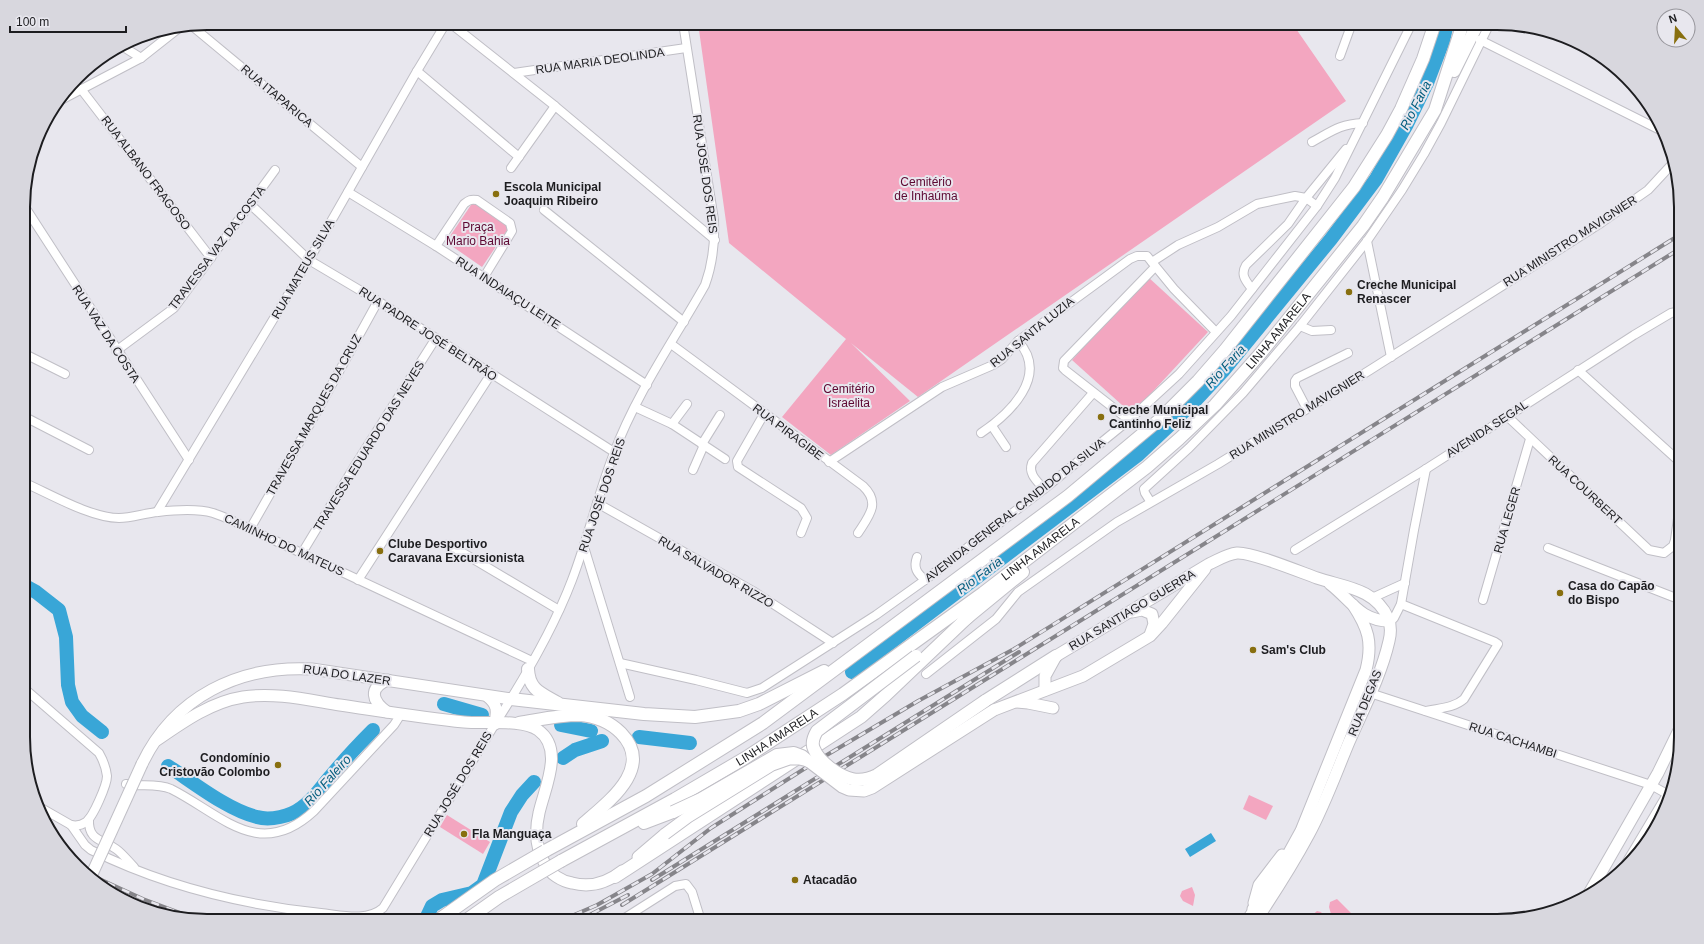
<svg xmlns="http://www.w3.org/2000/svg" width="1704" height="944" viewBox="0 0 1704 944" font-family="Helvetica,sans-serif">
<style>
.green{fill:#f3a6c0}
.water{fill:#39a6d7}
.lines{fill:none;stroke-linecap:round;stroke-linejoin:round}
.river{stroke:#39a6d7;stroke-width:14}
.minor-casing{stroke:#c0bfc6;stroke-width:10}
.major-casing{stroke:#c0bfc6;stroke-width:13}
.highway-casing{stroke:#c0bfc6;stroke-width:14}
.minor{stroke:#fff;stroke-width:8}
.major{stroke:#fff;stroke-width:11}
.highway{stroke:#fff;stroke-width:12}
.rail-casing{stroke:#86858a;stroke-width:4}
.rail{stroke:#e8e7ee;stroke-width:2.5;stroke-dasharray:8;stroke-linecap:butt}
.major-bridge-casing{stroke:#c0bfc6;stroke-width:13;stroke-linecap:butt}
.highway-bridge-casing{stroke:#c0bfc6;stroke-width:14;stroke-linecap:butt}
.major-bridge{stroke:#fff;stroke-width:11}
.highway-bridge{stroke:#fff;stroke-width:12}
.poi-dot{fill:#886f0f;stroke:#e8e7ee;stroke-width:1.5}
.labels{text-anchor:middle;stroke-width:4;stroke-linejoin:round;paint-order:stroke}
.street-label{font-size:12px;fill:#1d1d20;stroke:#e8e7ee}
.park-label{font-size:12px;fill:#5d0832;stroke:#e8e7ee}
.poi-label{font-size:12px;font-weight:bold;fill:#1d1d20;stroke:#e8e7ee;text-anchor:start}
.water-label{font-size:13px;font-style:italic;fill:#045d7e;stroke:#e8e7ee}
.rim{fill:none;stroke:#1d1d20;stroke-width:2}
</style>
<rect width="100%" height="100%" fill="#e8e7ee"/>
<g class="green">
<polygon points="698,23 1292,23 1346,101 918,397 851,343 910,401 831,455 782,417 846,339 729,243"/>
<polygon points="473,202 510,226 482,267 446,242"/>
<polygon points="1148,277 1208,332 1132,414 1072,360"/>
<polygon points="1249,795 1273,806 1266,820 1243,809"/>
<polygon points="447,815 490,842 483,854 440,827"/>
<polygon points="1192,887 1195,895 1193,906 1183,901 1180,896 1182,891"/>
<polygon points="1337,899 1359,921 1306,921 1317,911 1321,912 1324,916 1328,917 1331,914 1329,907 1330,902"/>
</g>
<polygon class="water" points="1211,833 1216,841 1190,857 1185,849"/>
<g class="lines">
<g class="river">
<polyline points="25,586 36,592 59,610 66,637 68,685 72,702 82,716 102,732"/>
<polyline points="852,672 1138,455 1195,401 1223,371 1331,239 1376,179 1407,124 1427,83 1443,41 1447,23"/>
<polyline points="444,704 482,715"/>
<polyline points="561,725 591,731"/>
<polyline points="639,737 690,743"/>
<polyline points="563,758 575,750 602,741"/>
<path d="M168 766C194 783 228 810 257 817 270 821 291 816 301 808 313 800 321 787 330 777 344 760 358 745 373 730"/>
<polyline points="425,921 432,906 442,900 472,893 483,885 511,812 522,795 534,782"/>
</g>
<g class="minor-casing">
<g id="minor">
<polyline points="450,23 555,106 715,240"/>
<polyline points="192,26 362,167"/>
<polyline points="1480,40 1664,132"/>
<polyline points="122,46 141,58"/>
<polyline points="1340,56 1352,23"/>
<polyline points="417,71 519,157"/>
<polyline points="514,73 686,48"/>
<polyline points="81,89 211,258"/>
<polyline points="61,100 141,58 179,28"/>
<path d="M1312 142C1332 131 1340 124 1363 123"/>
<polyline points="511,168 555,106"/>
<polyline points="348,192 436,246 647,385"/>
<polyline points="251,205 309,260 378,301 614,452"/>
<polyline points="25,207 189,460"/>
<polyline points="544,210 684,322"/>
<polyline points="1367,241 1391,357"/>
<path d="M436 246 464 204C469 200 471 199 477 200L510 223 512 231 484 277"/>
<polyline points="1152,262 1178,245 1218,227 1257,204 1295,196 1306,198 1317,206"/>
<path d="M1252 289C1246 281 1240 275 1246 265L1288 224 1306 198 1346 149"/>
<polyline points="1300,326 1312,331 1331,330"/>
<path d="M671 344 863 486C881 503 869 516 858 533"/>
<polyline points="116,351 174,308 275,170"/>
<polyline points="25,354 65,374"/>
<polyline points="1578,370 1681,463"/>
<polyline points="635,407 672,424 725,459"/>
<polyline points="1307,409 1295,386 1295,381 1297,378 1348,353"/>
<polyline points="764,414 737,461 738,467 801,508 807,518 801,533"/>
<polyline points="1507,416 1649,550 1664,553 1673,546 1675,540 1681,497"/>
<polyline points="25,417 89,450"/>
<polyline points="1129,420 1065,370 1063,368 1064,361 1155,267"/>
<polyline points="672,424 687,404"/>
<polyline points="992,426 1006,447"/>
<path d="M981 433C1009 414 1050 376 1018 341"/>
<polyline points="702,444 720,415"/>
<polyline points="829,462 942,387 993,365 1002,359 1018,341 1130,259 1137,256 1147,256 1174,289 1216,332"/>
<polyline points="693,470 704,445"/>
<path d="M25 483C50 494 91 518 119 518 132 518 145 513 158 512 175 510 196 508 213 513 225 517 238 523 250 529L532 661"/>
<path d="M1044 489C1037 481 1028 474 1032 463L1093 393"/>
<polyline points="1150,501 1145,493 1144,489 1189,448 1243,393 1300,326 1367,241 1402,190 1424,154 1441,123 1490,23"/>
<polyline points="597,503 753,591 833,643"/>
<polyline points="157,512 309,260 417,71 446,23"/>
<polyline points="250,529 315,415 378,301"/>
<polyline points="448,544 559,610"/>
<polyline points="584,547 630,697"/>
<polyline points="1548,548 1681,600"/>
<polyline points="1295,550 1426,469 1634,335 1671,313 1681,311"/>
<polyline points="302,553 354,467 436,338"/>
<path d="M917 557C913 568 917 573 925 580"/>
<polyline points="358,580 491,374"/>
<polyline points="1372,598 1405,583"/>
<polyline points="1483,600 1530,439"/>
<path d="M1401 604 1495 642 1498 644 1464 699C1454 708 1439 708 1426 711"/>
<polyline points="1390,621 1394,618 1401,604 1414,530 1426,469"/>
<polyline points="620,663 696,680 747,693 762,688 876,615 925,580 1044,489 1129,420 1179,374 1231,316 1317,206 1335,178 1412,23"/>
<polyline points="926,674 996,619 1018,592 1117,522 1218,464 1370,370 1601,223 1648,190 1674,162"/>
<path d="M25 689 99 753C103 760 106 767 107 776 107 785 93 817 86 822 82 825 76 826 71 825"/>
<polyline points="1358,691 1370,693 1651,785 1667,794"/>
<path d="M126 784C140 787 157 783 171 789 221 814 259 862 314 811L394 725 401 714"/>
<path d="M43 809 71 825 85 845 91 850C162 885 243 905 321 913 341 915 367 922 383 908L495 724C524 679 553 630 572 580 588 538 598 494 614 453 636 394 674 340 705 285 713 263 715 243 714 220L683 23"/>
<path d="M89 819C88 841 102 839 116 849 123 854 128 861 134 867"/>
<polyline points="620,921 675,886 686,884 692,892 701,921"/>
<polyline points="1245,921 1253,909"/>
</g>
</g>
<g class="major-casing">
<g id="major">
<path d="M1330 584C1351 600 1360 621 1390 621"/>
<polyline points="1132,612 1142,610 1152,614 1154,624 1150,635"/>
<path d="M1045 690V676L1056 656 1209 564C1218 560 1227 554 1237 553 1252 552 1300 572 1317 578 1343 587 1375 588 1388 618 1391 625 1391 633 1389 641 1381 676 1363 710 1349 742 1336 773 1325 804 1309 834 1294 862 1277 889 1259 916"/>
<path d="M488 697C498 705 497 711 495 724"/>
<polyline points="1017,702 1028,703 1053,708"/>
<polyline points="994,710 1083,676 1150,636 1162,623 1205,569"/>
<path d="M387 712C372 701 368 688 388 680"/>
<path d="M157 740C183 722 211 702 243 697 275 692 308 700 340 705 381 711 423 718 464 722 485 724 522 719 538 730 565 749 544 789 539 813 535 830 536 849 545 864 550 874 561 881 572 883 591 888 607 883 622 871"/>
<path d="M142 764C174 697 239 665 312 669L511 699"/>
<polyline points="638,857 665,834"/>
<polyline points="1623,871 1666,799"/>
<polyline points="1587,897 1658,773 1681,726"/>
<polyline points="1254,903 1259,885 1282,855"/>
<path d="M1253 909 1279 871 1301 831 1366 670C1373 642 1368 628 1353 605"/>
</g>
</g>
<g class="highway-casing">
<g id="highway">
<polyline points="1454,71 1478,23"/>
<polyline points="963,621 1023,572"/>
<path d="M528 669C529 690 541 693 558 703"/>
<polyline points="511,699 644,714 695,717 739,711 759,704 824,671"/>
<polyline points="985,701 1056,656"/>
<path d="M519 723C538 720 559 715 579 715 595 716 610 722 621 733 655 768 608 802 583 824"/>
<polyline points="644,823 673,812"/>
<polyline points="545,851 646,796 763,723 1068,496 1159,420 1198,381 1225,350 1354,187 1387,135 1401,109 1423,59 1435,23"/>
<path id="s1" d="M561 861 675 799 745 758 843 694 983 593 1147 467 1179 439 1215 405 1260 354 1363 226 1383 197 1435 110 1463 23"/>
<polyline points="615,877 861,717 886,695 969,616"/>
</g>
</g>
<use href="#minor" class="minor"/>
<use href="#major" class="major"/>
<use href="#highway" class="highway"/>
<g class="rail-casing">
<g id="rail">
<polyline points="93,876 143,899 199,920"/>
<polyline points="652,880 1019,652"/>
<polyline points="622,905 1681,248"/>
<polyline points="560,921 597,905 652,874 711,828 815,762 918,701 1014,649 1681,234"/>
<polyline points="578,921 628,895"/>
</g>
</g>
<use href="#rail" class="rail"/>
<g class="major-bridge-casing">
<g id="major-bridge">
<polyline points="665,834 688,817 772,765 789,759 799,759 808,761 842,787 849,790 864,791 872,788 994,710"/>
<polyline points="92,874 142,764"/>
</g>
</g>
<g class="highway-bridge-casing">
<g id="highway-bridge">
<path d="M916 656 817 731C814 736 811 743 814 749 819 762 839 776 852 779 861 781 869 779 877 775L985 701"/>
<polyline points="673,812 701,799 777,755 794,753 802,756 808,761"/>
<polyline points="437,921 495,880 545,851"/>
<polyline points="465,921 499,897 561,861"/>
</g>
</g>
<use href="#major-bridge" class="major-bridge"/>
<use href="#highway-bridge" class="highway-bridge"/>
</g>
<g class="poi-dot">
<circle cx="496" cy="194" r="4"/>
<circle cx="1349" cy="292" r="4"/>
<circle cx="1101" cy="417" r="4"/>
<circle cx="380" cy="551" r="4"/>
<circle cx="1560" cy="593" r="4"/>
<circle cx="1253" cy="650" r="4"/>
<circle cx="278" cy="765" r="4"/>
<circle cx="464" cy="834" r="4"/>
<circle cx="795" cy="880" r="4"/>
</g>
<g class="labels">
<g class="street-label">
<text transform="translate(600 61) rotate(-8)" y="4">RUA MARIA DEOLINDA</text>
<text transform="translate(277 96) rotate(40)" y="4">RUA ITAPARICA</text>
<text transform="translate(146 173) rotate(53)" y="4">RUA ALBANO FRAGOSO</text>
<text transform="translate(705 174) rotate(82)" y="4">RUA JOSÉ DOS REIS</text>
<text transform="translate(1570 241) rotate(-33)" y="4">RUA MINISTRO MAVIGNIER</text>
<text transform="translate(217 248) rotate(-53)" y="4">TRAVESSA VAZ DA COSTA</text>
<text transform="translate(303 269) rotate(-60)" y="4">RUA MATEUS SILVA</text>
<text transform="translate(508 293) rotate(33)" y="4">RUA INDAIAÇU LEITE</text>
<text dy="4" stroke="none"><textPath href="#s1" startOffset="897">LINHA AMARELA</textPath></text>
<text transform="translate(1032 332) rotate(-39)" y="4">RUA SANTA LUZIA</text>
<text transform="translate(106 334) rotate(57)" y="4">RUA VAZ DA COSTA</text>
<text transform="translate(428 334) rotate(33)" y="4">RUA PADRE JOSÉ BELTRÃO</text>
<text transform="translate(314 415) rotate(-61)" y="4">TRAVESSA MARQUES DA CRUZ</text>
<text transform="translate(1297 415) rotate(-32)" y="4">RUA MINISTRO MAVIGNIER</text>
<text transform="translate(1487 429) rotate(-33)" y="4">AVENIDA SEGAL</text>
<text transform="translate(788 432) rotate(37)" y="4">RUA PIRAGIBE</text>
<text transform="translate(369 446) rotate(-58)" y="4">TRAVESSA EDUARDO DAS NEVES</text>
<text transform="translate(1585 490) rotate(43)" y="4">RUA COURBERT</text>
<text transform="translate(602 495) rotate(-71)" y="4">RUA JOSÉ DOS REIS</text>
<text transform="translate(1015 510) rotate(-38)" y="4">AVENIDA GENERAL CANDIDO DA SILVA</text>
<text transform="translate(1507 520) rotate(-74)" y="4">RUA LEGER</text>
<text transform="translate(284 545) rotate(25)" y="4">CAMINHO DO MATEUS</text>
<text dy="4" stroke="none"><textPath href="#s1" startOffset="573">LINHA AMARELA</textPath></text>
<text transform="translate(716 572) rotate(30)" y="4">RUA SALVADOR RIZZO</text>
<text transform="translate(1132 610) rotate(-31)" y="4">RUA SANTIAGO GUERRA</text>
<text transform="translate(347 675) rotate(8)" y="4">RUA DO LAZER</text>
<text transform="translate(1365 703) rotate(-68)" y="4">RUA DEGAS</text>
<text dy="4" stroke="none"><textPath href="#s1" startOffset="249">LINHA AMARELA</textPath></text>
<text transform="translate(1513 740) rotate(18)" y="4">RUA CACHAMBI</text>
<text transform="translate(458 784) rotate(-59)" y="4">RUA JOSÉ DOS REIS</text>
</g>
<g class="park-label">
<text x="926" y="186">Cemitério<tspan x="926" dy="14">de Inhaúma</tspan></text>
<text x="478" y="231">Praça<tspan x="478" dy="14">Mario Bahia</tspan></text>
<text x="849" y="393">Cemitério<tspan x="849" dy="14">Israelita</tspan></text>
</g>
<g class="poi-label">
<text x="504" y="191">Escola Municipal<tspan x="504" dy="14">Joaquim Ribeiro</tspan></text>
<text x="1357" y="289">Creche Municipal<tspan x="1357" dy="14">Renascer</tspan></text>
<text x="1109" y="414">Creche Municipal<tspan x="1109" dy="14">Cantinho Feliz</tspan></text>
<text x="388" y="548">Clube Desportivo<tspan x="388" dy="14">Caravana Excursionista</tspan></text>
<text x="1568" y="590">Casa do Capão<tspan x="1568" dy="14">do Bispo</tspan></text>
<text x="1261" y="654">Sam's Club</text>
<text x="270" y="762" text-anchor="end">Condomínio<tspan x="270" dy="14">Cristovão Colombo</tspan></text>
<text x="472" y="838">Fla Manguaça</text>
<text x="803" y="884">Atacadão</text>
</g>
<g class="water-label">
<text transform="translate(1415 105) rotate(-63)" y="5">Rio Faria</text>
<text transform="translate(1225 366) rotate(-48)" y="5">Rio Faria</text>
<text transform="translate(979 575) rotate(-37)" y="5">Rio Faria</text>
<text transform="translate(327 780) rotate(-48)" y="5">Rio Faleiro</text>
</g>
</g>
<path d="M0 0H1704V944H0ZM207 30H1497A177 177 0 0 1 1674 207V737A177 177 0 0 1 1497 914H207A177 177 0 0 1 30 737V207A177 177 0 0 1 207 30Z" fill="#d8d7de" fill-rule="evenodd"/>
<path class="rim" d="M207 30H1497A177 177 0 0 1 1674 207V737A177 177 0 0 1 1497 914H207A177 177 0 0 1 30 737V207A177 177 0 0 1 207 30Z"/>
<g transform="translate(1676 28) rotate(342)"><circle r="19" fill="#e8e7ee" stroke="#97969c"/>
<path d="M0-3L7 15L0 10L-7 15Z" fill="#886f0f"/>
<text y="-6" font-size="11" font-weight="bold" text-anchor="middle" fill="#1d1d20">N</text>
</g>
<path d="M10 26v6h116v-6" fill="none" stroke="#1d1d20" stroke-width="2"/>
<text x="16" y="26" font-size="12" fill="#1d1d20" stroke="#e8e7ee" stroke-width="3" paint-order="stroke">100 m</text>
</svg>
